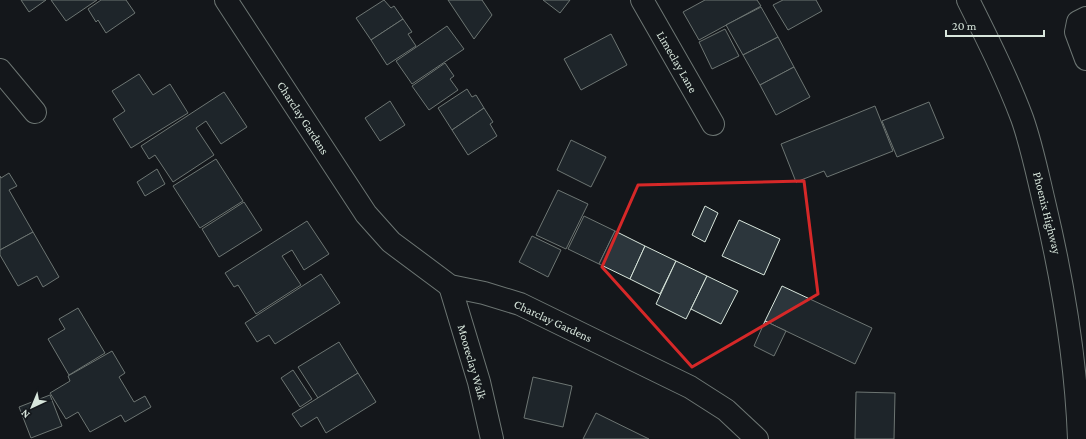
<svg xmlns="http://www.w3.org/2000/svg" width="1086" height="439" viewBox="0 0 1086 439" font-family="'Crimson Pro',serif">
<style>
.building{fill:#2c363c;stroke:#d8e6dc}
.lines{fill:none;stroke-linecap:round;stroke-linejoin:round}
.minor-casing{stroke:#d8e6dc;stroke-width:24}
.major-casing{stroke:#d8e6dc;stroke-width:24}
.minor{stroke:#14181c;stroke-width:22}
.major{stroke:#14181c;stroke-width:22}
.marked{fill:none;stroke:#d62828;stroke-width:3;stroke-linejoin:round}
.labels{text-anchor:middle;stroke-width:3;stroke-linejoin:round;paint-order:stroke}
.street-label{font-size:12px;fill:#d8e6dc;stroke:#14181c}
</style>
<rect width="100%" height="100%" fill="#14181c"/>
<g class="building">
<polygon points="21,0 46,0 29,12"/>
<polygon points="51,0 97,0 66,21"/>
<polygon points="101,0 126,0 135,13 106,33 98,20 96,22 88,9"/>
<polygon points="384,0 391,8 394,6 403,19 371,40 356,18"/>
<polygon points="448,0 482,0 492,15 474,39"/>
<polygon points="543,0 570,0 560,13"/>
<polygon points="705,0 757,0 761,6 699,40 683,12"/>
<polygon points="783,0 816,0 822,11 788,30 773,5"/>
<polygon points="761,7 778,37 743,55 726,25"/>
<polygon points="403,19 412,32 408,34 416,46 387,65 371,40"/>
<polygon points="447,26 464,49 412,84 396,61"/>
<polygon points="725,29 739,56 712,69 699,42"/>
<polygon points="611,34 627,65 581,90 564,59"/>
<polygon points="778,37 794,67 760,85 743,55"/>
<polygon points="445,63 454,76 450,79 458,90 429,110 412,86"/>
<polygon points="794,67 810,97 776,115 760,85"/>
<polygon points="139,74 153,95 170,84 188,113 131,148 113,119 125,111 112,91"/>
<polygon points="467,89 472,97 476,95 484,108 452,130 438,108"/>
<polygon points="224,92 247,127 221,144 206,121 196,128 214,155 173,182 155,155 149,159 141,146"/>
<polygon points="390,101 405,125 380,141 365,118"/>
<polygon points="929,102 944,138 897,157 882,121"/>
<polygon points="875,106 893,151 827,177 824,171 796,182 781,144"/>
<polygon points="484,108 493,122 490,124 497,136 468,155 452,130"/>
<polygon points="571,140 606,157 591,187 557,170"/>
<polygon points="216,159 243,201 200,228 173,186"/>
<polygon points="157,169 165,184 145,196 137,182"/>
<polygon points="9,173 17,186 9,190 33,232 0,250 0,176 1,178"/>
<polygon points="558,190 588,204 566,249 536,235"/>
<polygon points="244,202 262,230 219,257 202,229"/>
<polygon points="705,206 718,213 705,242 692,235"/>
<polygon points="584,216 615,231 599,264 568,249"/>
<polygon points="739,220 780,239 764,275 722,256"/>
<polygon points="307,221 329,254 304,270 292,250 282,256 301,285 256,314 238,285 234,287 225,273"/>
<polygon points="615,231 645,246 630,279 599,264"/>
<polygon points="33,232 59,277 43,287 37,276 18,286 0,255 0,250"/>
<polygon points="532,236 561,250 548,277 519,262"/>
<polygon points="645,246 676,261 660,294 630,279"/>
<polygon points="676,261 707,276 686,319 656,304"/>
<polygon points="321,274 340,303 275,344 269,335 257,342 245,323"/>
<polygon points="707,276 738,291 721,324 691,309"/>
<polygon points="782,286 872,328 855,364 765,321"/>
<polygon points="78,308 105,353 69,375 48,339 65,329 59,319"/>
<polygon points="765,321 786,331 774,356 754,346"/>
<polygon points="339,342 358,373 318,398 298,367"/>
<polygon points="112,351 125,373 119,377 134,402 145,396 151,407 125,422 121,415 90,432 78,412 66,419 50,393 70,381 68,376"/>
<polygon points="293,370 312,399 300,407 281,378"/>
<polygon points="358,373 376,402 326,433 317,417 301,427 292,414"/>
<polygon points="533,377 572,386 563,427 524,418"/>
<polygon points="856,392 895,393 894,439 855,439"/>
<polygon points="50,395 62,426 31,438 19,407"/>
<polygon points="596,413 649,439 583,439"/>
</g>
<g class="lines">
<g class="minor-casing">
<g id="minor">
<polyline points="226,0 366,214 391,242 450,286 484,293 520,304 690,387 726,410 757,439"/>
<polyline points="642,0 713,124"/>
<polyline points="1086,18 1078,22 1076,32 1086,59"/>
<polyline points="0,70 35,112"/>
<polyline points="450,286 479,382 492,439"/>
</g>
</g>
<g class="major-casing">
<path id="major" d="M968 0C987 38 1007 78 1022 118 1032 146 1038 177 1045 206 1063 282 1076 360 1079 439"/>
</g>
<use href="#minor" class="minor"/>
<use href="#major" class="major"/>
</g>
<path d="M0 0H1086V439H0ZM804 181 818 294 692 367 602 267 638 185Z" fill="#14181c" fill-opacity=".55" fill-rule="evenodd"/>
<path class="marked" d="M804 181 818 294 692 367 602 267 638 185Z"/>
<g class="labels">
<g class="street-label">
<text transform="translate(677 62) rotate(60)" y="4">Limeclay Lane</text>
<text transform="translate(303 118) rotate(57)" y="4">Charclay Gardens</text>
<text transform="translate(1047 213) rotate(76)" y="4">Phoenix Highway</text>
<text transform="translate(553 321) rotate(25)" y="4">Charclay Gardens</text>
<text transform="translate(472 362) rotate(74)" y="4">Mooreclay Walk</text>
</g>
</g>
<g transform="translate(32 407) rotate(224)" stroke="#14181c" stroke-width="3" paint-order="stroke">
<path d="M0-3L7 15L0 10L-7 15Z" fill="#d8e6dc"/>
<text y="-6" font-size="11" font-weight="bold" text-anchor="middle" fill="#d8e6dc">N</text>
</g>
<path d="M946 30v6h98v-6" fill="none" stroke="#d8e6dc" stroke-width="2"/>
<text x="952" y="30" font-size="12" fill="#d8e6dc" stroke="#14181c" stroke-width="3" paint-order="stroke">20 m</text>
</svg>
